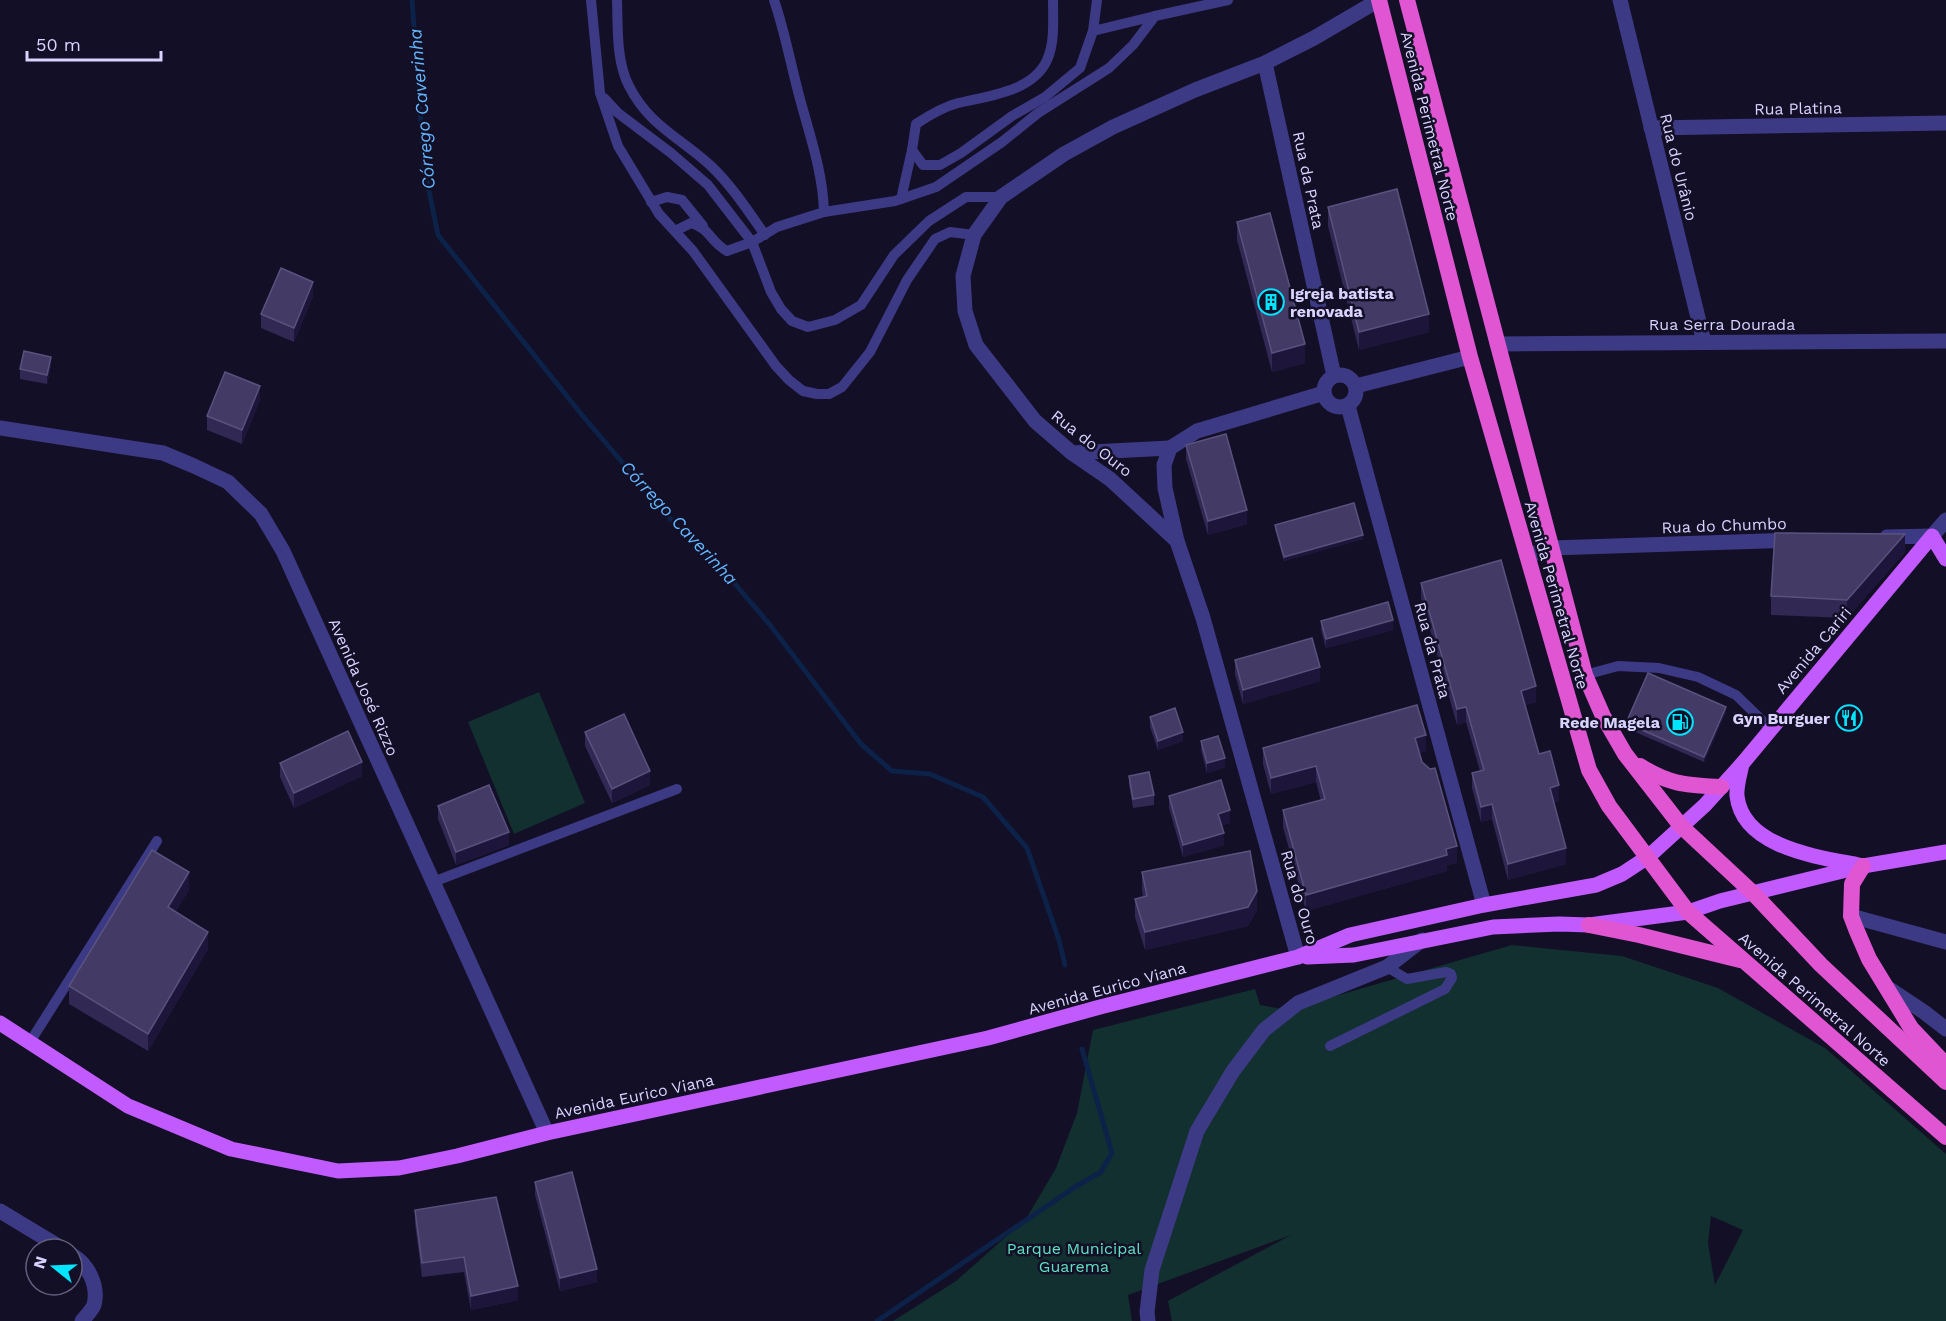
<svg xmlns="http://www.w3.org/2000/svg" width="1946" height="1321" viewBox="0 0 1946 1321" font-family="'Work Sans',sans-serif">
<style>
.green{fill:#12302f;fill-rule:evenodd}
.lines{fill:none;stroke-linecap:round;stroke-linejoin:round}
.stream{stroke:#0c2248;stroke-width:5}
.service{stroke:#3d3a85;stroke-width:10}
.minor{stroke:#3d3a85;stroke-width:15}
.tertiary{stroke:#3d3a85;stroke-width:15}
.primary{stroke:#c25bff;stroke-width:15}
.trunk{stroke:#e055d1;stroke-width:16}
.wall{fill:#312854}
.shaded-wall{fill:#1d163a}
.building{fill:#433a66;stroke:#5a527e;stroke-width:1.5}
.labels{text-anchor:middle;stroke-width:5;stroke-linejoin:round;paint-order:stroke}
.street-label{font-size:16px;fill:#d9d4ff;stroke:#130f26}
.poi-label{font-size:16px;font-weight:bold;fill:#d9d4ff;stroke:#130f26;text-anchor:end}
.park-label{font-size:16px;fill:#5fe0c0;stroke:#130f26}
.water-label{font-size:18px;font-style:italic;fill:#62b6ff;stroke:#130f26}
</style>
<rect width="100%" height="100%" fill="#130f26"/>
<g class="green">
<polygon points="539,692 585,803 514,834 468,722"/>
<path d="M1512 945 1622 956 1718 988 1825 1048 1946 1154V1321H1172L1168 1301 1291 1235 1128 1295 1132 1321H893L956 1281 1026 1219 1056 1168 1077 1113 1093 1030 1255 989 1260 1005 1287 1010ZM1711 1216 1743 1230 1715 1285 1708 1243Z"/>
</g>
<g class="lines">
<g class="stream">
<polyline points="412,0 424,166 438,235 582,415 673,522 724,571 770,625 861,744 892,771 930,774 983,797 1027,848 1059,940 1065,965"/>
<polyline points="877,1321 1075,1187 1101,1172 1112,1153 1082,1049"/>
</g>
<g class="service">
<polyline points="591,0 600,93 618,146 659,214 693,251 776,366 789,380 803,391 817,394 829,394 842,387 870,352 907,280 935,239 950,232 974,235"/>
<path d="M617 0C618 28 616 61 629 86 649 126 681 138 711 166 732 186 748 211 765 235"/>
<path d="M774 0C785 32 791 66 800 99 810 136 823 173 824 212"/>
<path d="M1053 0C1053 19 1055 43 1047 60 1033 92 987 96 958 103 943 107 928 116 916 124L912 150 923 165H940L961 153 1012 116 1045 97 1080 68 1093 31 1097 0"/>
<polyline points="1093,31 1155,16"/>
<polyline points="604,98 618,113 671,153 708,185 752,242 771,292 781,309 792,321 808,327 835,320 861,305 894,255 929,221 966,197 1001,197"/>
<polyline points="901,199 912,150"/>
<polyline points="651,202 667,197 682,200 703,226"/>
<path d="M675 231 691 223C711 229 710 242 727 251L752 242 777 227 824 212 895 201 936 187 1002 142 1038 113 1109 68 1133 45 1155 16 1228 0"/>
<polyline points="1585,675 1618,666 1659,668 1698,677 1736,695 1771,729"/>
<polyline points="433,882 677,789"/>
<polyline points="30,1042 157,841"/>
<polyline points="1330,1046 1445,989 1452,978 1451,974 1446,972 1407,979 1387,967"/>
</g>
<g class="minor">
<polyline points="1620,0 1704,342"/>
<polyline points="1265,63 1334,376"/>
<polyline points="1651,128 1946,123"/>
<polyline points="1497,344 1946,341"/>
<circle cx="1340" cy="391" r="16"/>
<polyline points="1356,386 1470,357"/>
<polyline points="1348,406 1484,905"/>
<polyline points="0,428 163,453 194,466 228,482 261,514 283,551 547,1133"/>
<polyline points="1072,453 1170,448"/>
<polyline points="1887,537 1932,536"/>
<polyline points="1177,541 1165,488 1164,465 1170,448 1197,431 1324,393"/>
<polyline points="1527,556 1552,548 1794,540"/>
<polyline points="1851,916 1946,942"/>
<polyline points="0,1211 63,1249"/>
<path d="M72 1255C88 1264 99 1286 94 1305 92 1310 86 1316 82 1321"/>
</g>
<g class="tertiary">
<polyline points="1932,536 1946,520"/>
<polyline points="1298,957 1203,618 1177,541 1110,479 1072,453 1035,421 976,345 965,311 963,276 974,235 1001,197 1064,154 1113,127 1195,90 1265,63 1314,38 1379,0"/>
<polyline points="1885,986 1924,1012 1946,1029"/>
<polyline points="1148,1321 1147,1312 1152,1270 1197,1131 1233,1071 1264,1030 1298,1003 1387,967 1422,940"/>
</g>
<g class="primary">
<path d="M1742 764C1740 774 1736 787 1737 796 1743 848 1819 857 1859 865"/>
<polyline points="1307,957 1354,955 1493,927 1559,924 1589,925 1688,912 1720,901 1863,866 1946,852"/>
<polyline points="0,1023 128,1106 231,1149 338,1171 399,1168 457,1156 547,1133 988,1038 1100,1007 1298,957 1350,935 1484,905 1596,885 1622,874 1648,857 1705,805 1742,764 1932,536 1946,559"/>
</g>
<g class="trunk">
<polyline points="1379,0 1470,357 1589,770 1609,806 1688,912 1946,1137"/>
<polyline points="1407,0 1585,675 1603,716 1625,754 1681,826 1754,894 1821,965 1946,1082"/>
<path d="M1640 766C1670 785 1687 785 1721 787"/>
<polyline points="1863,866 1852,884 1851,916 1856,929 1869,959 1911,1028 1946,1065"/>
<polyline points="1589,925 1639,935 1740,960"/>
</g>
</g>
<g class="wall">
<polygon points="1328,207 1429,332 1359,350 1328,226"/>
<polygon points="1237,222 1305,363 1272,372 1237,240"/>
<polygon points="313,296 294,342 261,328 261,314"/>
<polygon points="51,366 47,384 20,379 20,369"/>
<polygon points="260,400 242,444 207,430 207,416"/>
<polygon points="1186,445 1247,524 1208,535 1186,459"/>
<polygon points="1275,525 1363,539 1284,561 1275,530"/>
<polygon points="1905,552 1847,618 1771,615 1771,596"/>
<polygon points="1421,583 1536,702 1525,705 1539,754 1559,801 1554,802 1566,864 1508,880 1492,819 1481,822 1472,788 1472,773 1480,771 1466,722 1457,725 1421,598"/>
<polygon points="1321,621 1393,630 1326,648 1321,630"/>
<polygon points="1235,660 1320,681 1243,704 1235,674"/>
<polygon points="1726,712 1704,762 1626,728 1626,723"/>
<polygon points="1150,717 1183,741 1158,750 1150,727"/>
<polygon points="585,732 650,785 612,803 585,746"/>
<polygon points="1201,741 1225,767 1207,773 1201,750"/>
<polygon points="1263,748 1426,751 1419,753 1457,863 1447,865 1447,871 1306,911 1283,827 1283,810 1321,801 1316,782 1271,794 1263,764"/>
<polygon points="280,763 362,776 294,808 280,777"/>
<polygon points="1129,776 1154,795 1154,805 1133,808 1129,785"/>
<polygon points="1169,796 1230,823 1222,825 1224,845 1183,857 1169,808"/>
<polygon points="438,806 509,845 456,865 438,819"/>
<polygon points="1142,872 1257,910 1248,926 1145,950 1135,917 1135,899 1143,897 1142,891"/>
<polygon points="189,890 175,912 208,949 148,1051 69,1004 69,986"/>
<polygon points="535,1182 597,1282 560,1291 535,1195"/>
<polygon points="415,1210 518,1300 471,1310 464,1272 422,1277 415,1224"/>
</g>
<g class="shaded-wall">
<polygon points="313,282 313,296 294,342 294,328"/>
<polygon points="1429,314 1429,332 1359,350 1359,332"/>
<polygon points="1305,344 1305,363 1272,372 1272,353"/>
<polygon points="51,357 51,366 47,384 47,375"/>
<polygon points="260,386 260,400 242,444 242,430"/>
<polygon points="1247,510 1247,524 1208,535 1208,521"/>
<polygon points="1905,534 1905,552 1847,618 1847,600"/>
<polygon points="1363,535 1363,539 1284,561 1284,557"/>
<polygon points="1393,620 1393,630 1326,648 1326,639"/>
<polygon points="1320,667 1320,681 1243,704 1243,690"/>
<polygon points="1536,686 1536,702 1521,706 1521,691"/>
<polygon points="1466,707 1466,722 1457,725 1457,709"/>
<polygon points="1726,707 1726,712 1704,762 1704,757"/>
<polygon points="1183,732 1183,741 1158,750 1158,741"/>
<polygon points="1426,735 1426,751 1415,754 1415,738"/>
<polygon points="1225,758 1225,767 1207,773 1207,763"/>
<polygon points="362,762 362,776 294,808 294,793"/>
<polygon points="1316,766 1316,782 1271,794 1271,778"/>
<polygon points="650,771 650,785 612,803 612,789"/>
<polygon points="1559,785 1559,801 1550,803 1550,788"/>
<polygon points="1492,804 1492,819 1481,822 1481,807"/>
<polygon points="1230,810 1230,823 1218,826 1218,814"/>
<polygon points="509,832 509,845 456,865 456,852"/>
<polygon points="1224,833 1224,845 1183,857 1183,845"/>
<polygon points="1457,846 1457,863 1447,865 1447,871 1306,911 1306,895"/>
<polygon points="1566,848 1566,864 1508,880 1508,864"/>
<polygon points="189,872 189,890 168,925 168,907"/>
<polygon points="1257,891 1257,910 1248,926 1145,950 1145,932"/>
<polygon points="208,932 208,949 148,1051 148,1034"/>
<polygon points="597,1269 597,1282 560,1291 560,1278"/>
<polygon points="518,1286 518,1300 471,1310 471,1296"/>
</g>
<g class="building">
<polygon points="1397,189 1429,314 1359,332 1328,207"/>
<polygon points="1270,213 1305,344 1272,353 1237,222"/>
<polygon points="281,268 313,282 294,328 261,314"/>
<polygon points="24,351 51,357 47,375 20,369"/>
<polygon points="225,372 260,386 242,430 207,416"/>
<polygon points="1226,434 1247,510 1208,521 1186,445"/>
<polygon points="1354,503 1363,535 1284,557 1275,525"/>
<polygon points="1775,533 1905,534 1847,600 1771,596"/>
<polygon points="1501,560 1536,686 1521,691 1539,754 1550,751 1559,785 1550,788 1566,848 1508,864 1492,804 1481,807 1472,773 1484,770 1466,707 1457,709 1421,583"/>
<polygon points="1388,602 1393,620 1326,639 1321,621"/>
<polygon points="1312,638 1320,667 1243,690 1235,660"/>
<polygon points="1648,673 1726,707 1704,757 1626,723"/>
<polygon points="1417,705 1426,735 1415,738 1422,762 1430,769 1435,768 1457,846 1446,849 1447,855 1306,895 1283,810 1325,799 1316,766 1271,778 1263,748"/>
<polygon points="1175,708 1183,732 1158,741 1150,717"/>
<polygon points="624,714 650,771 612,789 585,732"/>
<polygon points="348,731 362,762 294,793 280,763"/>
<polygon points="1218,736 1225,758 1207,763 1201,741"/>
<polygon points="1149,772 1154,795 1133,799 1129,776"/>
<polygon points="1221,780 1230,810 1218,814 1224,833 1183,845 1169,796"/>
<polygon points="489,785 509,832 456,852 438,806"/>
<polygon points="152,850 189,872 168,907 208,932 148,1034 69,986"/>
<polygon points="1250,851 1257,891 1248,907 1145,932 1135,899 1147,896 1142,872"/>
<polygon points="572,1172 597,1269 560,1278 535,1182"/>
<polygon points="496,1197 518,1286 471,1296 464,1257 422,1263 415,1210"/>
</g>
<defs>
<g id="building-ring" transform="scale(1.35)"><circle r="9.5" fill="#130f26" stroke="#00e5ff" stroke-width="1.5"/><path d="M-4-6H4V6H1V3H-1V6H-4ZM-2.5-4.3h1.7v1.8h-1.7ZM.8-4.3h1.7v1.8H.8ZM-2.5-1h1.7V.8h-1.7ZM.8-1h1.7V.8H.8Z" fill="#00e5ff"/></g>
<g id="restaurant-ring" transform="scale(1.35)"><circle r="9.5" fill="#130f26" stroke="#00e5ff" stroke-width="1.5"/><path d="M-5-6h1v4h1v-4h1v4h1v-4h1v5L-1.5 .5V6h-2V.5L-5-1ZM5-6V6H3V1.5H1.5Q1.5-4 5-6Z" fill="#00e5ff"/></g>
<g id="fuel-ring" transform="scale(1.35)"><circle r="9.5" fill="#130f26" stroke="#00e5ff" stroke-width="1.5"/><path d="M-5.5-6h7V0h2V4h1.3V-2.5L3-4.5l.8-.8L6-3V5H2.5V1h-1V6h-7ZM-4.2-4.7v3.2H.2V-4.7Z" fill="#00e5ff"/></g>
</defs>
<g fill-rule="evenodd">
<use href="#building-ring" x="1271" y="302"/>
<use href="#restaurant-ring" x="1849" y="718"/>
<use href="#fuel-ring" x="1680" y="722"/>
</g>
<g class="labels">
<g class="street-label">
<text transform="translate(1798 108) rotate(-1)" y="6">Rua Platina</text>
<text transform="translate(1430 126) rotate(76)" y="6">Avenida Perimetral Norte</text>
<text transform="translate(1679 167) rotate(76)" y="6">Rua do Urânio</text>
<text transform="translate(1309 180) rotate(78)" y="6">Rua da Prata</text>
<text x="1722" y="330">Rua Serra Dourada</text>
<text transform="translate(1092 443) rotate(38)" y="6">Rua do Ouro</text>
<text transform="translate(1724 525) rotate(-2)" y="6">Rua do Chumbo</text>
<text transform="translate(1557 595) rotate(74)" y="6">Avenida Perimetral Norte</text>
<text transform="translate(1433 650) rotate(75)" y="6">Rua da Prata</text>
<text transform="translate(1813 650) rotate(-50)" y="6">Avenida Cariri</text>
<text transform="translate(364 687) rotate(66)" y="6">Avenida José Rizzo</text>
<text transform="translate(1300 897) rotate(74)" y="6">Rua do Ouro</text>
<text transform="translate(1107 988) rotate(-15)" y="6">Avenida Eurico Viana</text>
<text transform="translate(1815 999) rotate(41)" y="6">Avenida Perimetral Norte</text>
<text transform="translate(634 1096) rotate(-12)" y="6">Avenida Eurico Viana</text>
</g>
<g class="poi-label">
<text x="1290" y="299" text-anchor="start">Igreja batista<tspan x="1290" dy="18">renovada</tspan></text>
<text x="1830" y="724">Gyn Burguer</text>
<text x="1660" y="728">Rede Magela</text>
</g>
<g class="park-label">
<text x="1074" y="1254">Parque Municipal<tspan x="1074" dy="18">Guarema</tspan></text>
</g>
<g class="water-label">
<text transform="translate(422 109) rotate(-95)" y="6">Córrego Caverinha</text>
<text transform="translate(679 523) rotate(47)" y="6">Córrego Caverinha</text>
</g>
</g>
<g transform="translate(54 1267) rotate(288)"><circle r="28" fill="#130f26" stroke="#625e7d" stroke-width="1.5"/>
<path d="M0-4.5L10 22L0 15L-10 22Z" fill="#00e5ff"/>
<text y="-9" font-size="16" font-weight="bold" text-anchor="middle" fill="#d9d4ff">N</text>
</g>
<path d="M27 51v9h134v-9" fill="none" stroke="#d9d4ff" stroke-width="3"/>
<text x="36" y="51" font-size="18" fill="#d9d4ff" stroke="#130f26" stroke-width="4.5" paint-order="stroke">50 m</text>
</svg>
